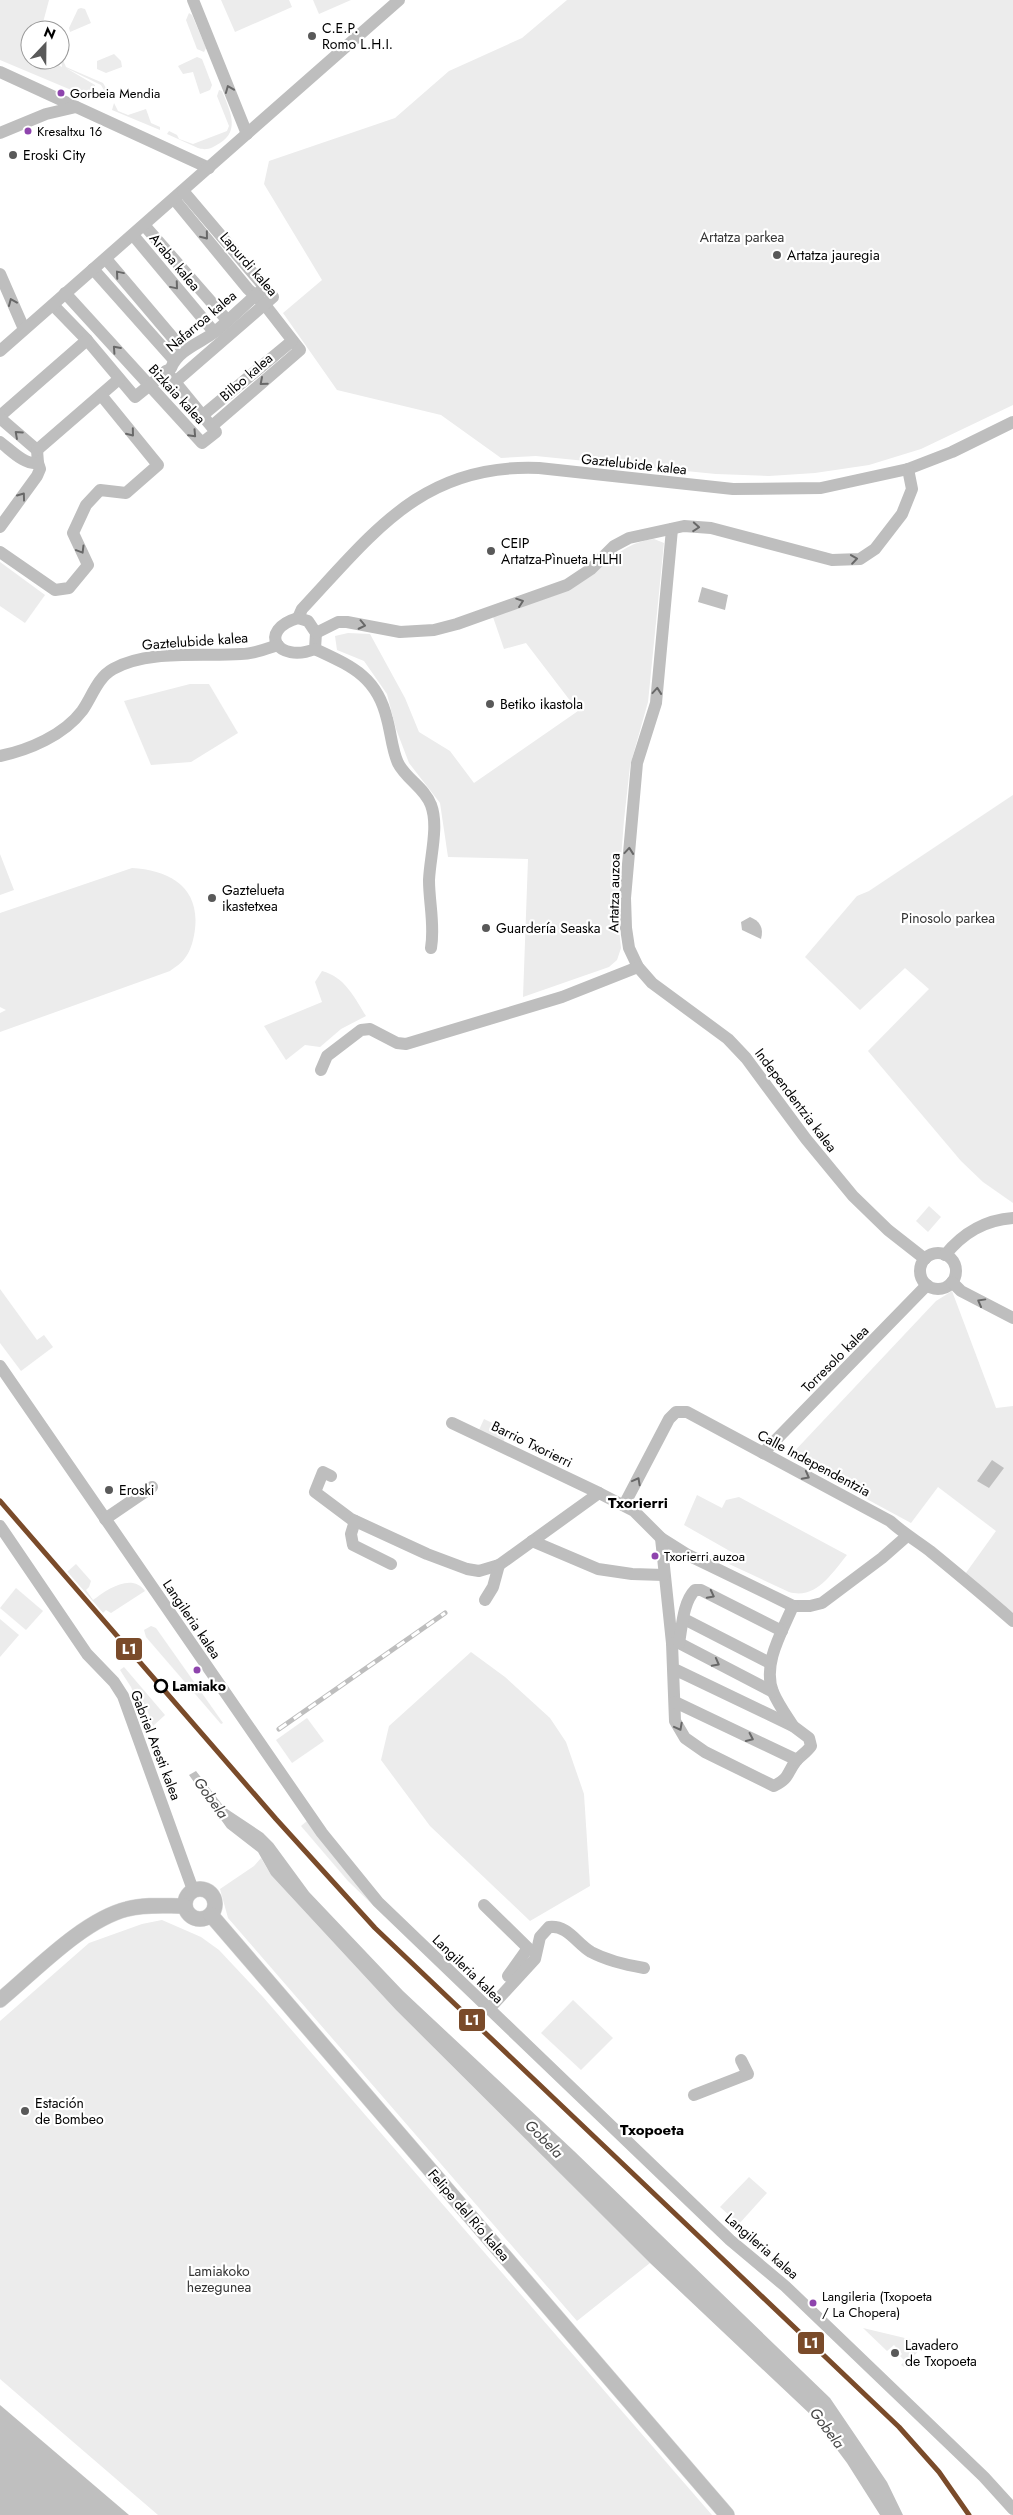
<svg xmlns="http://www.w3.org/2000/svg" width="1013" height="2515" viewBox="0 0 1013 2515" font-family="Jost,sans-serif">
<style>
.green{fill:#ececec}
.water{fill:#bfbfbf}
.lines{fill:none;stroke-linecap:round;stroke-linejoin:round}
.major-casing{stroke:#dbdbdb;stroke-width:16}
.minor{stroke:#bebebe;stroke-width:12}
.major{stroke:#bebebe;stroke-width:15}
.rail-casing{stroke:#bebebe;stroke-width:5}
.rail{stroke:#fff;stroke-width:3;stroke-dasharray:9;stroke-linecap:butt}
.metro-1-casing{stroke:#fff;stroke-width:9}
.metro-1{stroke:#7a4b2a;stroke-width:5}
.oneway{stroke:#686868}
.poi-dot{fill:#595959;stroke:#fff;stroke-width:2}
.bus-dot{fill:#8e44ad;stroke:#fff;stroke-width:2}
.stop-dot{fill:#fff;stroke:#000;stroke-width:2.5}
.labels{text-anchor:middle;stroke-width:4.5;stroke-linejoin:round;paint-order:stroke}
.bus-label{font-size:13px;fill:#000;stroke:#fff;text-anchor:start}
.poi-label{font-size:14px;fill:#000;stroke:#fff;text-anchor:start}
.park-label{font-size:14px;fill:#333;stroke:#fff}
.street-label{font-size:14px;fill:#000;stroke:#fff}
.stop-label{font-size:14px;font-weight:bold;fill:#000;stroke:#fff;text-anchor:start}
.neighbourhood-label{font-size:15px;font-weight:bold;fill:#000;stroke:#fff}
.water-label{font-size:15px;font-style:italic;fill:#444;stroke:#fff}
.line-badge{stroke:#fff;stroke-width:2}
.badge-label{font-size:14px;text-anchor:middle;font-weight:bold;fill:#fff}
</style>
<rect width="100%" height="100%" fill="#fff"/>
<g class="green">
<polygon points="0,0 49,0 41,30 30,30 30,60 49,60 62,67 60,53 66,67 103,83 110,95 109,99 101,85 66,68 95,85 95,100 0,60"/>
<polygon points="221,0 289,0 292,7 235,32"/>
<polygon points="313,0 351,0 319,14"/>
<polygon points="567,0 1013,0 1013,405 921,449 869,465 815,473 769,476 716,474 536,456 501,458 441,415 337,390 283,313 322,280 264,184 269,161 395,118 449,71 522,38"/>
<polygon points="81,8 85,9 91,23 70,32 69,28 78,9"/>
<polygon points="189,13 192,15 206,48 204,52 197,49 186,20"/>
<polygon points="114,54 121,61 122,67 106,73 97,69 97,61"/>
<polygon points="197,57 202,59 212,85 210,90 200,94 193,72 183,74 178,66"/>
<path d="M219 90 222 91C229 109 241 130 220 143 212 148 207 151 198 148L167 134 169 131 177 135 179 139 193 144 227 131 229 126 217 96Z"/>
<polygon points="114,103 118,111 128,115 146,109 151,123 160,127 160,130 112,110"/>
<path d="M654 539 664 543 648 702 630 766 624 820 617 910 621 948 617 960 609 967 523 997 528 859 448 857 440 803 409 763 396 729 387 694 364 661 337 650 335 636 348 633 370 634 405 698 419 732 450 751 474 783 578 711 526 643 504 649 493 617 605 563C620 551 634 541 654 539Z"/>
<polygon points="0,562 45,595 25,623 0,606"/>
<polygon points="190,684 209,684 238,733 191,762 151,765 124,701"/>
<polygon points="1013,795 1013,1203 983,1182 961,1161 868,1051 929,989 905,968 860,1010 805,957 857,896 869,891"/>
<polygon points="0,854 14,890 0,895"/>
<path d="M132 868C169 870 200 887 195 929 194 938 191 951 185 958 182 963 175 967 170 971L0 1032V1013L6 1010 0 1007V913Z"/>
<path d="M322 971C345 977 354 997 366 1016L341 1029 320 1047 305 1045 286 1060 264 1026 322 1002 315 982Z"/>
<polygon points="929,1206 941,1217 928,1232 916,1221"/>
<polygon points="0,1289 37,1340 44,1335 53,1347 21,1371 0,1343"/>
<polygon points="952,1291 996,1408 1013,1406 1013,1621 963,1577 996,1531 938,1487 911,1523 789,1457 936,1301"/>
<polygon points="484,1419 509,1431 503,1442 479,1430"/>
<path d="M697 1495 722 1508 726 1500 739 1497 847 1555C832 1573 816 1600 789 1592L729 1564 735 1554 684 1525Z"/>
<path d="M76 1564 91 1581 89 1587 86 1590 93 1600C106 1590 132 1572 145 1591L111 1613 106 1610 102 1614 67 1572Z"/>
<polygon points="16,1588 43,1611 26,1630 0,1608"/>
<polygon points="0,1619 19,1635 0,1657"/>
<polygon points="151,1626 156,1628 223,1723 221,1724 146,1637 144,1630"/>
<polygon points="471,1652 505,1677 550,1718 566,1742 584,1794 590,1886 530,1921 430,1826 381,1760 389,1726"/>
<polygon points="124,1667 165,1715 153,1726 146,1707 140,1709 131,1687 120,1670"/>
<polygon points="307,1718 324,1741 292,1763 276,1740"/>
<polygon points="307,1821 376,1908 348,1881 301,1826"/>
<polygon points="261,1858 271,1875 396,2010 650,2263 577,2321 228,1918 220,1889 254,1866"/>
<polygon points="162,1920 201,1937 219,1950 263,1997 712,2515 158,2515 0,2379 0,2021 89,1943 142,1924"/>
<polygon points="573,2000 613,2038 581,2070 541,2033"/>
<polygon points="749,2177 767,2193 739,2224 720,2207"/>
<polygon points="863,2328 909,2339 920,2349 904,2367 901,2365 905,2361 900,2356 902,2354 894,2345 887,2351"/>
</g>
<g class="water">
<polygon points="702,587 728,595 725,610 698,602"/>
<path d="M750 917C760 921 764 928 761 939L742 930 741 922Z"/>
<polygon points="992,1460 1004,1468 989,1488 977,1481"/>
<polygon points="196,1771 224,1807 263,1833 273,1843 309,1892 403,1991 574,2151 830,2398 887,2482 903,2515 880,2515 847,2463 811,2415 650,2263 396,2010 271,1875 258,1852 227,1828 189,1775"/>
<polygon points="0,2405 129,2515 0,2515"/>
</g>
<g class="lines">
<g class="major-casing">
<g id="major">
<circle cx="200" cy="1904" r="15"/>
<polyline points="211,1915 727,2515"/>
<path d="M0 2000C35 1971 83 1920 127 1909 145 1904 166 1906 184 1906"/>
</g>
</g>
<g class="minor">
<polyline points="193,0 247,134"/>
<polyline points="0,72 209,168"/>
<polyline points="0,133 46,114 76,107"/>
<polyline points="174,199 248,289 265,305 300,350 212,426"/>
<polyline points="144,225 227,320"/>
<polyline points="133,235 214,332"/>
<polyline points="106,259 184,351"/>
<polyline points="93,269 174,360"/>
<polyline points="0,274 24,329"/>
<polyline points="65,293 202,443 216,432 166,371"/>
<path d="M53 305 87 340 135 397 171 368C178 350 200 343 215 332 232 318 247 302 264 288"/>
<polyline points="0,351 399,0"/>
<polyline points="175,382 273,297 183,191"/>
<polyline points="203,415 292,341"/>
<polyline points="0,416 87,340"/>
<path d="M0 418 37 450 38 463C24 465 11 450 0 442"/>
<polyline points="37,450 119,379"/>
<polyline points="0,527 37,476 40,469 38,463"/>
<polyline points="672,529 656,703 637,763 625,898 626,928 629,948 638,967 652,983 728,1039 746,1058 806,1139 853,1196 888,1230 925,1259"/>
<polyline points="0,552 55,590 69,588 88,565 73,533 86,505 100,490 126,493 158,465 101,395"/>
<path d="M298 618 302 609C374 532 423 463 539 468L733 489 821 488 908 469 952 452 1013 422"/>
<path d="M298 618 308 621 316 633 315 649C277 664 257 630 298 618Z"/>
<polyline points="316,633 338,622 347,622 400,632 434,630 457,624 567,585 591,569 614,546 629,538 684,526 711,528 832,560 860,559 875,549 902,514 912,489 908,469"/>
<path d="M315 649C351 666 377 676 387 719 391 733 392 750 398 763 406 779 425 788 431 805 439 826 430 857 429 880 429 903 435 925 431 948"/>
<path d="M0 756C29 750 64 735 82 711 92 697 97 678 113 669 148 649 203 657 241 654 254 654 266 649 278 645"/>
<polyline points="321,1070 327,1056 361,1030 370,1029 397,1043 406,1044 562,997 638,967"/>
<circle cx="938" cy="1271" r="18"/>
<path d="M945 1255C963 1233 984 1220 1013 1218"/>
<polyline points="952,1282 961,1291 1013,1318"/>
<polyline points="0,1366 322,1833 378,1902 730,2240 785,2286 984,2477 1013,2509"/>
<polyline points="452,1423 599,1493"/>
<polyline points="763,1453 927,1285"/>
<polyline points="331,1476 323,1472 315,1492 351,1519 427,1554 467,1569 479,1571 499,1565 599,1493 634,1511 661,1538 688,1555 793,1606 810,1606 822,1603 882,1558 907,1536"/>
<path d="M624 1505 669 1419 676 1412H687L890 1521C903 1533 917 1541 930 1551 958 1574 986 1597 1013 1621"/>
<polyline points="105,1519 152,1487"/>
<polyline points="355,1521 351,1534 353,1545 391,1564"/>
<polyline points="0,1526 87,1654 114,1682 123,1696 193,1890"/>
<path d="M661 1538 672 1643 675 1721 685 1738 705 1752 774 1786C790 1778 786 1774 796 1761 800 1756 806 1753 811 1746L809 1738 793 1726 674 1669"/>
<polyline points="532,1541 598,1569 632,1574 664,1575"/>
<polyline points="485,1600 493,1587 499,1565"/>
<path d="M793 1606C782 1632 762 1664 773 1692 778 1704 786 1715 793 1726"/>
<polyline points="684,1619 770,1663"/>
<polyline points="672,1643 679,1643 773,1692"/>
<path d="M679 1643C682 1627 683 1602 695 1590H701L782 1631"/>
<polyline points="675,1702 797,1760"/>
<polyline points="484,1905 528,1948 508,1976"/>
<path d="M489 2009 535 1959 540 1937 549 1927C568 1925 576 1943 591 1952 608 1961 626 1965 644 1968"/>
<polyline points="694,2095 748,2074 741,2060"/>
</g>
<use href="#major" class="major"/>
<g class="rail-casing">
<polyline id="rail" points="279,1729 445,1613"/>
</g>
<use href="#rail" class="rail"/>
<g class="metro-1-casing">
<polyline id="metro-1" points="0,1501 276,1819 375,1928 899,2427 939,2472 969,2515"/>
</g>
<use href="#metro-1" class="metro-1"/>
</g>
<defs><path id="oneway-chevron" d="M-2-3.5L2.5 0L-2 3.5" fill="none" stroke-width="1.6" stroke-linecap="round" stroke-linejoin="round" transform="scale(1.25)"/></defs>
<g class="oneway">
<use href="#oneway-chevron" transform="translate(229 89) rotate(-112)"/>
<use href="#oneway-chevron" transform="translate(205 236) rotate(51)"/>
<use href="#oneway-chevron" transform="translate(119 274) rotate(-130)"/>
<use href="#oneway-chevron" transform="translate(175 286) rotate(50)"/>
<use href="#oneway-chevron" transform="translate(12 302) rotate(-113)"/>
<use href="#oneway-chevron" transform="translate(116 349) rotate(-132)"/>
<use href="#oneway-chevron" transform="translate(263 382) rotate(139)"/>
<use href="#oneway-chevron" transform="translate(131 433) rotate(51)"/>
<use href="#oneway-chevron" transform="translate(18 434) rotate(-138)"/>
<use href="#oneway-chevron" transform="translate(193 434) rotate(47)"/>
<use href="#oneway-chevron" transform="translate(22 496) rotate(-54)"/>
<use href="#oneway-chevron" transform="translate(696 527) rotate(4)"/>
<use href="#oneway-chevron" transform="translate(81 550) rotate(59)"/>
<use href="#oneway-chevron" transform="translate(854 559) rotate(-8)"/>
<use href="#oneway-chevron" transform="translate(520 602) rotate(-19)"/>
<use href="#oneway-chevron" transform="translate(362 625) rotate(12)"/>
<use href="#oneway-chevron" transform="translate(657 691) rotate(-85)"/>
<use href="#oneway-chevron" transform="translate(629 851) rotate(-85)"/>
<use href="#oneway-chevron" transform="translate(981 1302) rotate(-151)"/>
<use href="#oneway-chevron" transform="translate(806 1476) rotate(28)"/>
<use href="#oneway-chevron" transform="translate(637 1481) rotate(-62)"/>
<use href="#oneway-chevron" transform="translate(711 1595) rotate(27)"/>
<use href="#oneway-chevron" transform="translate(716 1663) rotate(28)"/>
<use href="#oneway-chevron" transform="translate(679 1727) rotate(62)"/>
<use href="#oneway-chevron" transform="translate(750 1738) rotate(25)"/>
</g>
<g class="poi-dot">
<circle cx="312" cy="36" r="5"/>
<circle cx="13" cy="155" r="5"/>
<circle cx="777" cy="255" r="5"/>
<circle cx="491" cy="551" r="5"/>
<circle cx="490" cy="704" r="5"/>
<circle cx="212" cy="898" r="5"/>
<circle cx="486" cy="928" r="5"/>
<circle cx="109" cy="1490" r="5"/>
<circle cx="25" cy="2111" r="5"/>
<circle cx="895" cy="2353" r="5"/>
</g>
<g class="bus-dot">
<circle cx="61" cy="93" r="4.5"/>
<circle cx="28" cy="131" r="4.5"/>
<circle cx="655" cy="1556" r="4.5"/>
<circle cx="197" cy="1670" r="4.5"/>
<circle cx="813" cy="2303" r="4.5"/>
</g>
<circle class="stop-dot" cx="161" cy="1686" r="6"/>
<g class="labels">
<g class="bus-label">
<text x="70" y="98">Gorbeia Mendia</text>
<text x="37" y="136">Kresaltxu 16</text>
<text x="664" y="1561">Txorierri auzoa</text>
<text x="822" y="2301">Langileria (Txopoeta<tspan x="822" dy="16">/ La Chopera)</tspan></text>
</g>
<g class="poi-label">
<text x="322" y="33">C.E.P.<tspan x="322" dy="16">Romo L.H.I.</tspan></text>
<text x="23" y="160">Eroski City</text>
<text x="787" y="260">Artatza jauregia</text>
<text x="501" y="548">CEIP<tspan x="501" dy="16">Artatza-Pìnueta HLHI</tspan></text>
<text x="500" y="709">Betiko ikastola</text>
<text x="222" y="895">Gaztelueta<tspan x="222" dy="16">ikastetxea</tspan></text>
<text x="496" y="933">Guardería Seaska</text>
<text x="119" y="1495">Eroski</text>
<text x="35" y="2108">Estación<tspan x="35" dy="16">de Bombeo</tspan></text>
<text x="905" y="2350">Lavadero<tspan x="905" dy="16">de Txopoeta</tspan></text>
</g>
<g class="park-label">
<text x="742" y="242">Artatza parkea</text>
<text x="948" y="923">Pinosolo parkea</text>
<text x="219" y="2276">Lamiakoko<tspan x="219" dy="16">hezegunea</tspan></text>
</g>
<g class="street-label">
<text transform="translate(175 262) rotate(50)" y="5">Araba kalea</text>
<text transform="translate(249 264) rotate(49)" y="5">Lapurdi kalea</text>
<text transform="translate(201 321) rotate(-40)" y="5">Nafarroa kalea</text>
<text transform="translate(246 377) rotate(-41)" y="5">Bilbo kalea</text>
<text transform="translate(177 394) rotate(47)" y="5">Bizkaia kalea</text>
<text transform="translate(634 464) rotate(6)" y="5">Gaztelubide kalea</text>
<text transform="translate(195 641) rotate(-4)" y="5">Gaztelubide kalea</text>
<text transform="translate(614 893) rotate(-89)" y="5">Artatza auzoa</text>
<text transform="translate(796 1100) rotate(53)" y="5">Independentzia kalea</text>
<text transform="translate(835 1359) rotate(-45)" y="5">Torresolo kalea</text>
<text transform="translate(532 1444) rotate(26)" y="5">Barrio Txorierri</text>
<text transform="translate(814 1463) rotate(28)" y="5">Calle Independentzia</text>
<text transform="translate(192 1619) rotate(56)" y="5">Langileria kalea</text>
<text transform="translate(156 1745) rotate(69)" y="5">Gabriel Aresti kalea</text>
<text transform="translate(468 1969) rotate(44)" y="5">Langileria kalea</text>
<text transform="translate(469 2215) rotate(49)" y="5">Felipe del Río kalea</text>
<text transform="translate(762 2246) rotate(41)" y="5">Langileria kalea</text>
</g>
<g class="stop-label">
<text x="172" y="1691">Lamiako</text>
</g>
<g class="neighbourhood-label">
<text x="638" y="1508">Txorierri</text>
<text x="652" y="2135">Txopoeta</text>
</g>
<g class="water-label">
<text transform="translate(211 1798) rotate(54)" y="5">Gobela</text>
<text transform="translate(544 2139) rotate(45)" y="5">Gobela</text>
<text transform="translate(827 2428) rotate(53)" y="5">Gobela</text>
</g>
</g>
<g class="line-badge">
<rect x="115" y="1637" width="28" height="24" rx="5" fill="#7a4b2a"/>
<rect x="458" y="2008" width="28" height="24" rx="5" fill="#7a4b2a"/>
<rect x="797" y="2331" width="28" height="24" rx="5" fill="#7a4b2a"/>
</g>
<g class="badge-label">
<text x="129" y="1654">L1</text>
<text x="472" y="2025">L1</text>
<text x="811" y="2348">L1</text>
</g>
<g transform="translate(45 45) rotate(22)"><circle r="24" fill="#ffffff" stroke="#999999"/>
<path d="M0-4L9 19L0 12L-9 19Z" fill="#595959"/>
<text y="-8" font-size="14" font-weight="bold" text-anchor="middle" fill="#000000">N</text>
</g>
</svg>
